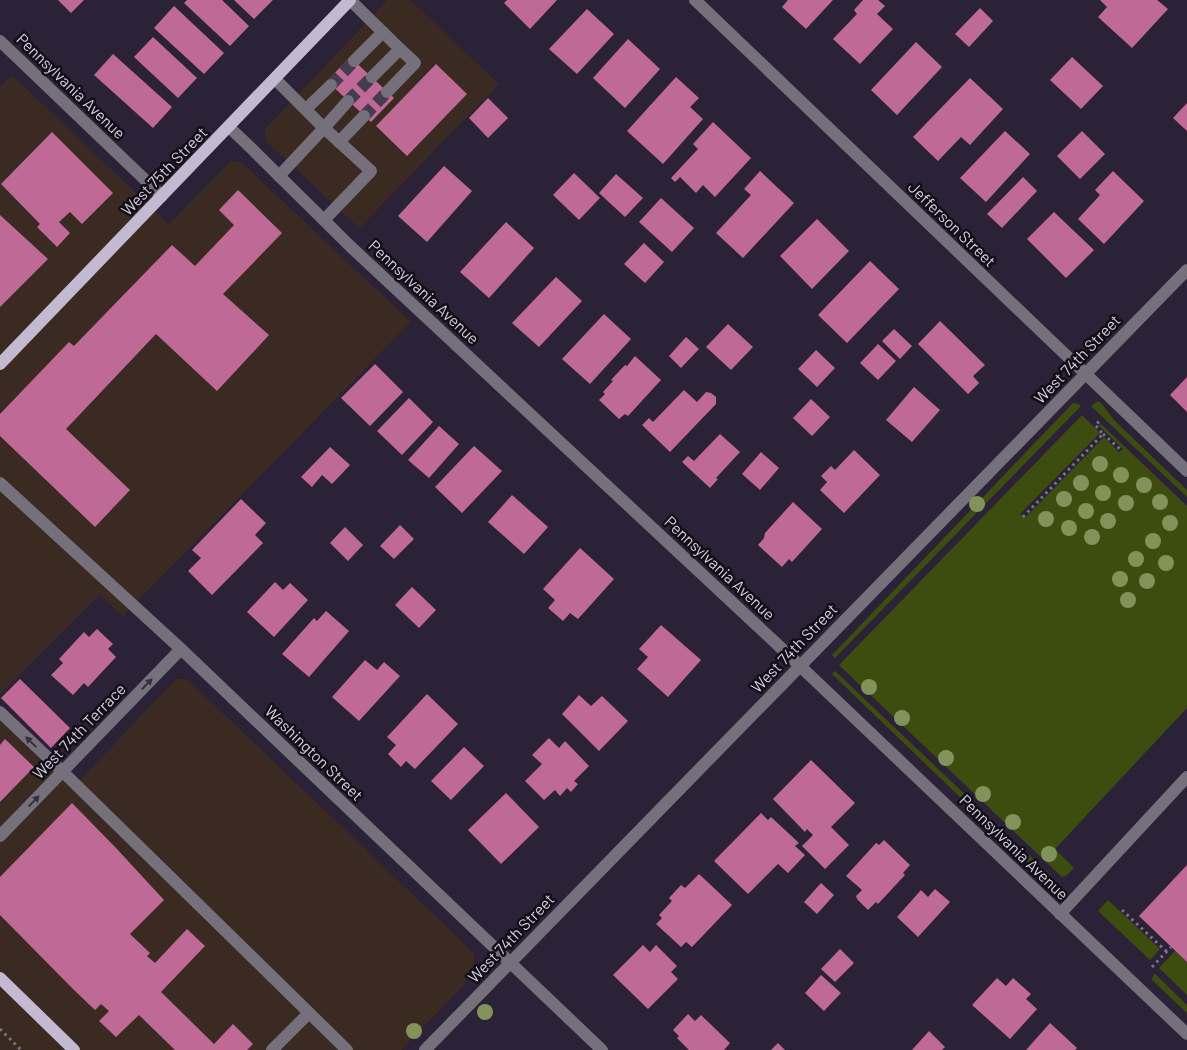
<svg xmlns="http://www.w3.org/2000/svg" width="1187" height="1050" viewBox="0 0 1187 1050" font-family="Barlow,sans-serif">
<style>
.commercial{fill:#3b2a21}
.green{fill:#3c4d0f}
.building{fill:#bf6a96}
.lines{fill:none;stroke-linecap:round;stroke-linejoin:round}
.minor-tunnel{stroke:#453c50;stroke-width:12;stroke-dasharray:12 6;stroke-linecap:butt}
.path{stroke:#7c7486;stroke-width:3;stroke-dasharray:2.5 4;stroke-linecap:butt}
.minor{stroke:#75707c;stroke-width:12}
.major{stroke:#c3bad2;stroke-width:12}
.tree{fill:#82925b}
.oneway{fill:#35303a}
.labels{text-anchor:middle;stroke-width:5;stroke-linejoin:round;paint-order:stroke}
.street-label{font-size:16px;fill:#d5cfde;stroke:#120e17}
</style>
<rect width="100%" height="100%" fill="#2c2237"/>
<g class="commercial">
<polygon points="388,0 410,0 499,84 359,228 266,141 265,129"/>
<polygon points="12,75 169,224 231,161 241,162 411,322 123,616 99,595 0,694 0,87"/>
<polygon points="176,679 187,679 474,953 474,968 463,986 401,1050 0,1050 0,711 79,781"/>
</g>
<g class="green">
<polygon points="1098,401 1102,404 1114,420 1187,490 1187,497 1091,406"/>
<polygon points="1073,403 1078,404 1081,406 835,658 832,655"/>
<polygon points="1082,415 1100,433 1020,514 1025,518 1104,437 1119,452 1123,449 1099,426 1101,424 1187,506 1187,708 1055,849 1074,868 1066,876 1062,877 839,665"/>
<polygon points="835,671 1050,875 1052,879 1041,875 832,674"/>
<polygon points="1108,900 1160,949 1150,960 1098,911"/>
<polygon points="1175,951 1187,962 1187,995 1159,968"/>
<polygon points="1154,973 1187,1005 1187,1013 1152,980"/>
</g>
<g class="building">
<polygon points="58,0 84,0 71,13"/>
<polygon points="187,0 222,0 249,26 230,46 184,3"/>
<polygon points="234,0 273,0 254,19"/>
<polygon points="507,0 557,0 530,29 504,3"/>
<polygon points="788,0 833,0 806,29 782,7"/>
<polygon points="863,0 878,0 885,6 877,14 893,29 860,64 833,39 857,14 854,10"/>
<polygon points="1100,0 1157,0 1168,9 1132,48 1098,17 1107,7"/>
<polygon points="174,6 224,53 204,74 154,28"/>
<polygon points="980,8 993,21 969,47 955,34"/>
<polygon points="587,9 614,34 577,74 549,49"/>
<polygon points="153,37 197,78 178,98 134,57"/>
<polygon points="628,39 660,69 625,108 593,78"/>
<polygon points="916,42 942,67 897,115 871,90"/>
<polygon points="113,54 172,107 153,128 94,75"/>
<polygon points="350,57 394,98 371,122 327,81"/>
<polygon points="1072,57 1103,86 1081,109 1050,80"/>
<polygon points="436,64 467,94 407,156 376,126"/>
<polygon points="676,77 699,98 690,107 703,119 663,164 627,131"/>
<polygon points="970,78 1003,109 970,145 961,137 938,161 913,137"/>
<polygon points="488,98 508,118 488,138 469,118"/>
<polygon points="1187,103 1187,131 1173,118"/>
<polygon points="713,122 751,158 715,197 703,185 696,193 680,177 675,182 671,178 698,149 693,144"/>
<polygon points="1005,131 1030,154 986,202 960,178"/>
<polygon points="1082,131 1105,154 1080,179 1057,156"/>
<polygon points="52,132 113,193 82,224 70,212 59,222 70,233 57,247 37,227 40,224 1,184"/>
<polygon points="444,166 472,191 427,242 398,216"/>
<polygon points="760,171 794,203 743,258 716,233 751,195 744,189"/>
<polygon points="1113,171 1144,201 1104,244 1078,219 1100,195 1095,190"/>
<polygon points="574,173 600,198 579,220 553,195"/>
<polygon points="616,174 643,198 625,217 599,193"/>
<polygon points="1023,177 1037,191 1002,228 987,214"/>
<polygon points="238,190 282,233 223,294 269,335 217,391 156,334 66,429 130,490 95,527 0,436 0,414 69,342 74,346 172,245 195,266 234,225 219,210"/>
<polygon points="661,198 694,228 672,252 639,222"/>
<polygon points="1054,212 1094,250 1066,278 1027,239"/>
<polygon points="0,215 48,259 0,307"/>
<polygon points="817,219 849,251 812,289 780,256"/>
<polygon points="506,222 534,248 489,298 460,272"/>
<polygon points="644,243 664,262 645,283 624,264"/>
<polygon points="870,261 899,289 847,343 818,315"/>
<polygon points="556,277 582,301 539,347 512,323"/>
<polygon points="604,314 631,339 590,384 562,359"/>
<polygon points="940,321 985,365 973,376 979,383 968,394 918,344"/>
<polygon points="728,324 753,347 731,370 706,347"/>
<polygon points="894,329 912,346 900,359 882,341"/>
<polygon points="686,337 699,349 681,368 669,356"/>
<polygon points="878,344 896,361 878,380 860,363"/>
<polygon points="816,350 835,368 817,387 798,369"/>
<polygon points="635,356 661,380 628,416 625,414 619,419 599,400 605,394 603,392 613,381 611,380 625,365 627,366"/>
<polygon points="375,364 403,392 370,426 341,398"/>
<polygon points="1187,377 1187,412 1170,395"/>
<polygon points="914,387 940,410 912,442 886,420"/>
<polygon points="684,390 697,402 706,392 711,393 716,397 716,404 670,452 642,425 649,418 653,422"/>
<polygon points="409,398 433,422 402,455 377,431"/>
<polygon points="811,399 830,417 812,436 793,418"/>
<polygon points="439,426 459,444 429,478 408,460"/>
<polygon points="720,434 740,452 716,478 718,479 710,488 682,462 688,456 694,461"/>
<polygon points="474,446 502,471 462,513 435,487"/>
<polygon points="330,447 350,465 332,484 322,475 312,487 301,477"/>
<polygon points="854,450 880,475 844,513 820,490 827,482 821,476 831,466 835,470"/>
<polygon points="761,452 779,468 760,490 742,474"/>
<polygon points="512,495 548,527 524,554 488,522"/>
<polygon points="241,499 266,523 255,535 263,543 212,595 188,571 201,558 192,550"/>
<polygon points="793,502 822,529 792,562 789,559 782,567 758,545 764,538 765,533"/>
<polygon points="400,525 414,539 394,559 380,546"/>
<polygon points="345,527 363,545 348,561 330,543"/>
<polygon points="580,548 614,579 578,619 570,613 563,621 548,608 555,600 543,589"/>
<polygon points="275,582 283,590 290,583 308,600 274,637 247,612"/>
<polygon points="412,587 436,610 419,628 395,605"/>
<polygon points="326,611 349,631 309,677 282,654 314,618 317,621"/>
<polygon points="661,625 701,660 668,697 637,669 648,657 639,649"/>
<polygon points="97,629 113,644 108,649 116,657 88,687 84,683 73,695 51,675 63,663 59,659 84,632 89,637"/>
<polygon points="365,660 377,670 384,662 400,676 359,721 332,697"/>
<polygon points="20,679 70,728 51,748 1,698"/>
<polygon points="427,694 458,724 415,769 406,761 401,767 388,754 396,745 387,737"/>
<polygon points="579,695 591,706 602,696 628,721 599,751 562,714"/>
<polygon points="549,738 559,748 565,741 589,766 574,781 578,784 571,792 567,788 560,796 555,790 544,800 525,781 542,764 532,755"/>
<polygon points="5,739 34,767 0,802 0,745"/>
<polygon points="464,747 484,766 451,800 431,781"/>
<polygon points="811,760 855,803 831,827 849,845 825,869 802,846 813,835 807,829 805,832 773,799"/>
<polygon points="506,793 539,827 501,864 468,830"/>
<polygon points="72,803 116,848 164,900 130,934 150,953 147,956 155,963 187,929 205,946 161,992 214,1044 233,1024 253,1044 247,1050 175,1050 139,1015 116,1037 99,1021 109,1011 101,1004 95,1010 74,990 0,915 0,877"/>
<polygon points="761,813 768,820 771,817 799,843 795,846 805,855 788,873 778,864 748,894 714,861"/>
<polygon points="884,840 910,865 903,873 905,875 878,904 876,902 868,910 857,899 856,896 862,890 846,876 876,843 879,845"/>
<polygon points="1187,865 1187,962 1139,916"/>
<polygon points="699,874 732,905 692,947 686,942 681,947 656,924 662,918 659,915 672,901 669,898 681,885 685,888"/>
<polygon points="821,883 834,895 817,914 804,902"/>
<polygon points="935,889 950,902 918,937 897,917 921,890 928,897"/>
<polygon points="643,945 650,952 656,945 677,966 671,972 678,979 648,1009 613,975"/>
<polygon points="840,949 854,963 835,982 821,969"/>
<polygon points="821,975 841,993 824,1011 805,993"/>
<polygon points="997,978 1006,986 1013,978 1031,994 1026,999 1037,1009 1010,1039 972,1005"/>
<polygon points="688,1014 695,1021 701,1015 730,1043 724,1050 689,1050 677,1038 679,1036 673,1030"/>
<polygon points="1050,1023 1077,1048 1075,1050 1026,1050"/>
<polygon points="929,1031 945,1047 942,1050 912,1050"/>
<polygon points="778,1043 785,1050 771,1050"/>
</g>
<g class="lines">
<g class="minor-tunnel">
<polyline points="331,85 354,61"/>
<polyline points="348,101 372,77"/>
<polyline points="364,116 387,92"/>
</g>
<g class="path">
<polyline points="1103,434 1120,449"/>
<polyline points="1023,517 1103,434 1095,425 1101,420"/>
<polyline points="1122,910 1167,952"/>
<polyline points="1152,967 1171,947"/>
<polyline points="0,1029 21,1050"/>
</g>
<g class="minor">
<polyline points="350,0 400,49 372,77"/>
<polyline points="695,0 1187,471"/>
<polyline points="0,41 162,196"/>
<polyline points="354,61 383,32"/>
<polyline points="275,79 324,128 348,101"/>
<polyline points="387,92 415,63 400,49"/>
<polyline points="306,109 331,85"/>
<polyline points="229,127 250,147 351,247 779,646 1187,1034"/>
<polyline points="339,142 364,116"/>
<polyline points="279,176 324,128 371,171 324,220"/>
<polyline points="0,483 181,649 602,1050"/>
<polyline points="0,712 62,771 347,1050"/>
<polyline points="0,836 181,649"/>
<polyline points="1060,914 1187,777"/>
<polyline points="272,1050 309,1013"/>
<polyline points="425,1050 1187,270"/>
</g>
<g class="major">
<polyline points="0,364 350,0"/>
<polyline points="0,978 74,1050"/>
</g>
</g>
<g class="tree">
<circle cx="1100" cy="464" r="8"/>
<circle cx="1121" cy="475" r="8"/>
<circle cx="1081" cy="483" r="8"/>
<circle cx="1144" cy="485" r="8"/>
<circle cx="1103" cy="493" r="8"/>
<circle cx="1064" cy="499" r="8"/>
<circle cx="1160" cy="502" r="8"/>
<circle cx="1126" cy="503" r="8"/>
<circle cx="977" cy="504" r="8"/>
<circle cx="1086" cy="511" r="8"/>
<circle cx="1046" cy="519" r="8"/>
<circle cx="1108" cy="521" r="8"/>
<circle cx="1170" cy="523" r="8"/>
<circle cx="1069" cy="528" r="8"/>
<circle cx="1092" cy="537" r="8"/>
<circle cx="1153" cy="541" r="8"/>
<circle cx="1136" cy="559" r="8"/>
<circle cx="1166" cy="563" r="8"/>
<circle cx="1120" cy="579" r="8"/>
<circle cx="1147" cy="581" r="8"/>
<circle cx="1128" cy="600" r="8"/>
<circle cx="869" cy="687" r="8"/>
<circle cx="902" cy="718" r="8"/>
<circle cx="946" cy="758" r="8"/>
<circle cx="983" cy="794" r="8"/>
<circle cx="1013" cy="822" r="8"/>
<circle cx="1049" cy="854" r="8"/>
<circle cx="485" cy="1012" r="8"/>
<circle cx="414" cy="1031" r="8"/>
</g>
<defs><path id="oneway-solid" d="M-6-.8H1V-3.2L6.5 0L1 3.2V.8H-6Z" transform="scale(1.25)"/></defs>
<g class="oneway">
<use href="#oneway-solid" transform="translate(147 684) rotate(-46)"/>
<use href="#oneway-solid" transform="translate(31 742) rotate(-136)"/>
<use href="#oneway-solid" transform="translate(34 801) rotate(-46)"/>
</g>
<g class="labels">
<g class="street-label">
<text transform="translate(71 86) rotate(44)" y="6">Pennsylvania Avenue</text>
<text transform="translate(164 171) rotate(-46)" y="6">West 75th Street</text>
<text transform="translate(952 224) rotate(44)" y="6">Jefferson Street</text>
<text transform="translate(424 292) rotate(43)" y="6">Pennsylvania Avenue</text>
<text transform="translate(1077 359) rotate(-46)" y="6">West 74th Street</text>
<text transform="translate(720 568) rotate(43)" y="6">Pennsylvania Avenue</text>
<text transform="translate(794 648) rotate(-46)" y="6">West 74th Street</text>
<text transform="translate(79 731) rotate(-46)" y="6">West 74th Terrace</text>
<text transform="translate(314 753) rotate(44)" y="6">Washington Street</text>
<text transform="translate(1014 847) rotate(44)" y="6">Pennsylvania Avenue</text>
<text transform="translate(511 938) rotate(-46)" y="6">West 74th Street</text>
</g>
</g>
</svg>
